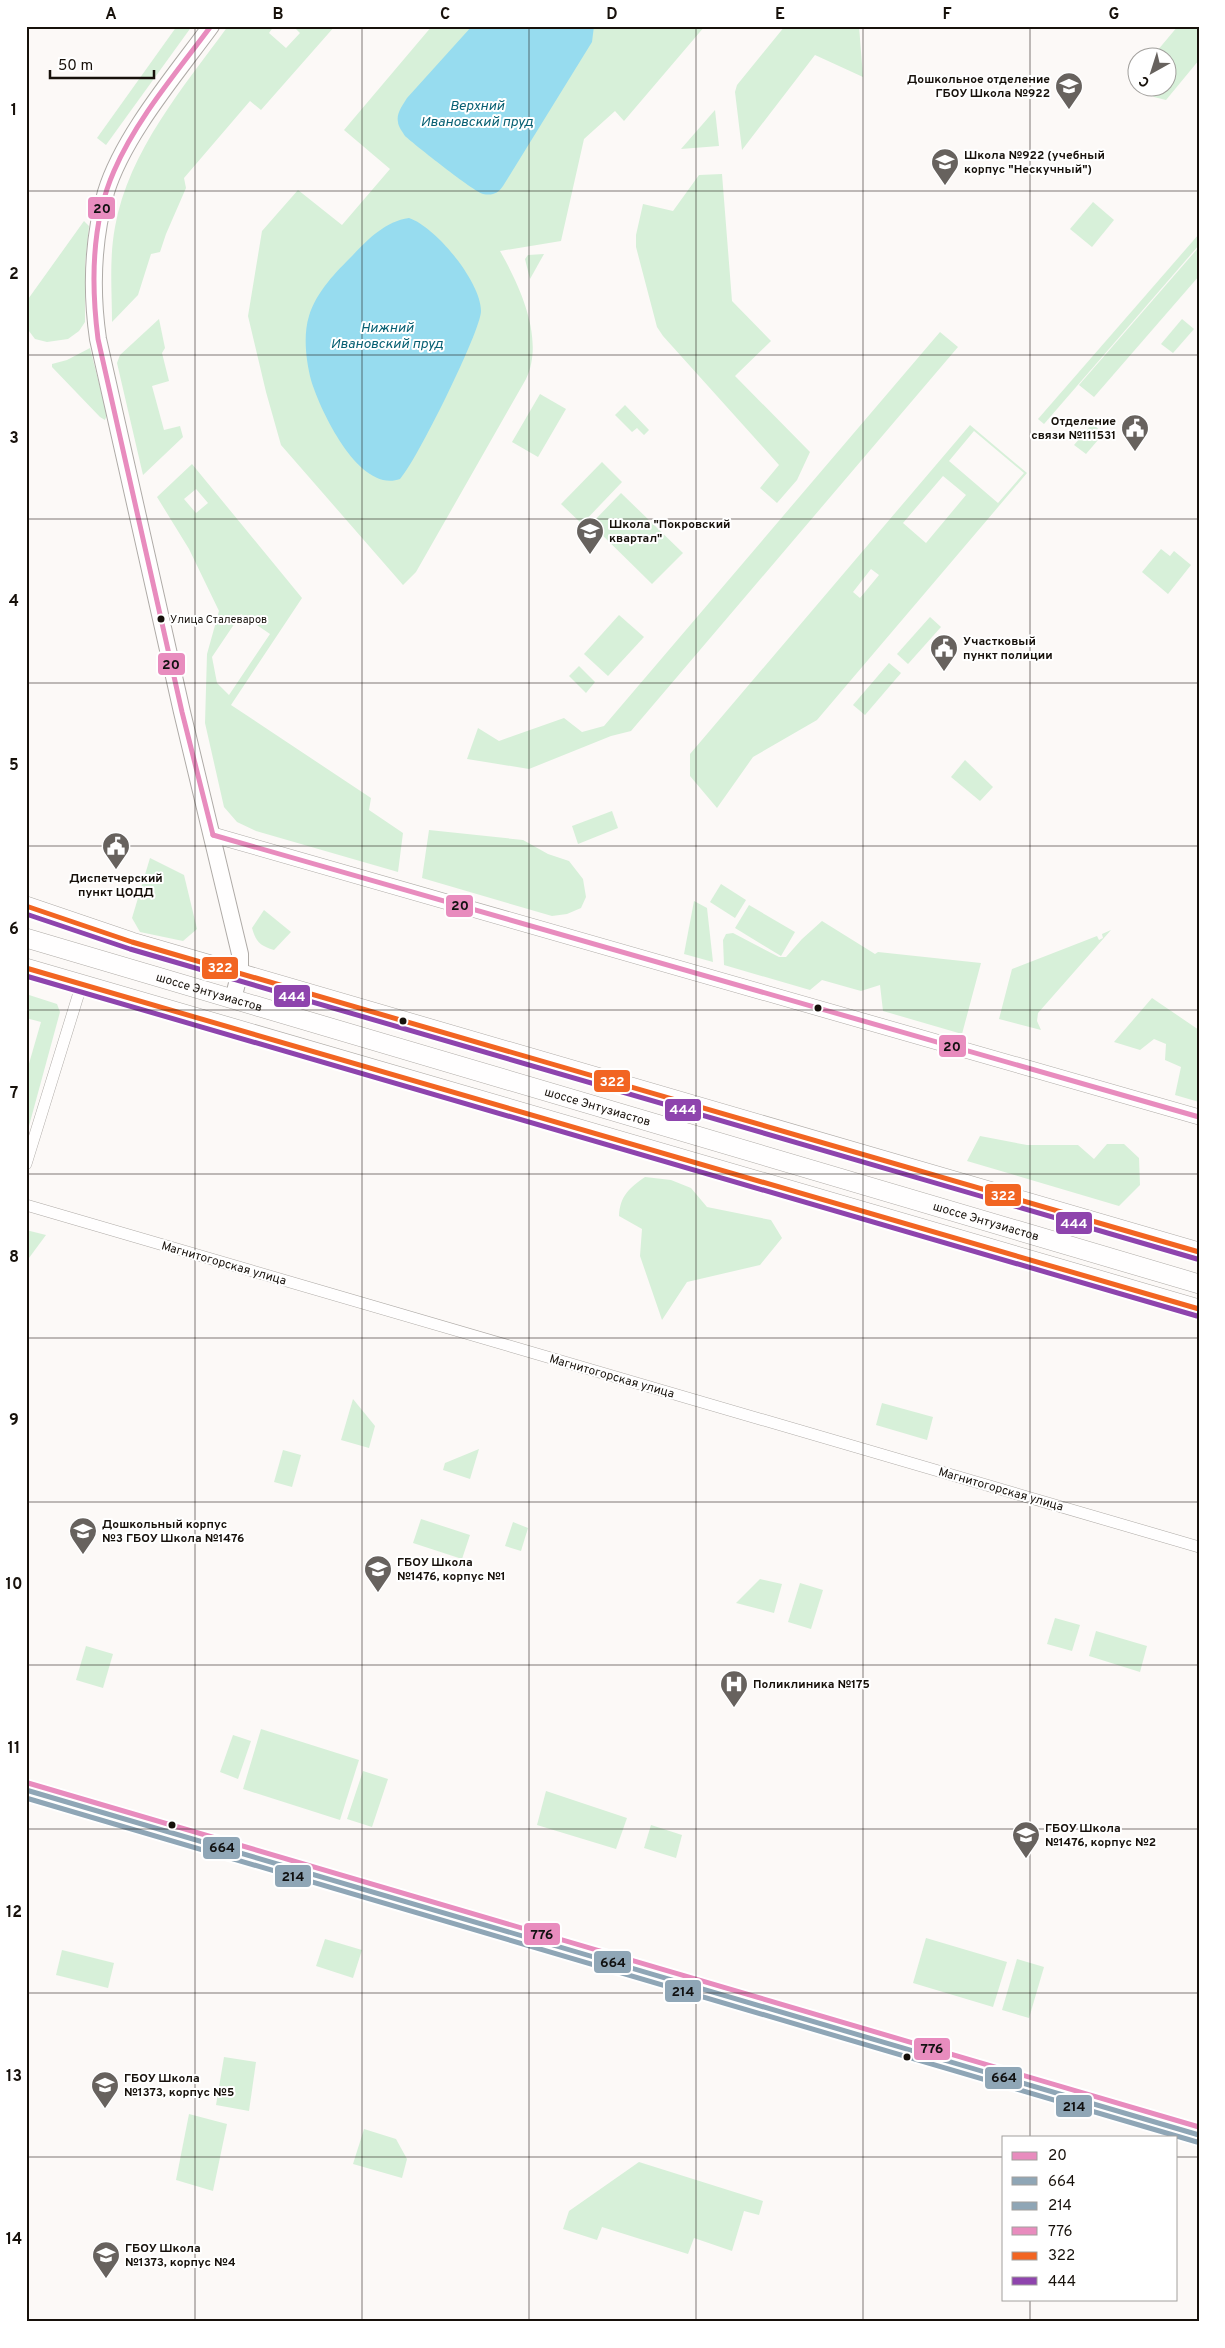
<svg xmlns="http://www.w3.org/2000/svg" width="1225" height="2348" viewBox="0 0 1225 2348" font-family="Overpass,sans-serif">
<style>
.green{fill:#d7f0d9;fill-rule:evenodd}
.water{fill:#97dcef}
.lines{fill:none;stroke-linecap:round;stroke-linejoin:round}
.minor-casing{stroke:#afaba7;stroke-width:12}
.tertiary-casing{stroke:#afaba7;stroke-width:16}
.secondary-casing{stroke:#afaba7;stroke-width:18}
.primary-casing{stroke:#afaba7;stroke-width:20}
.minor{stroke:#fffefe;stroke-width:11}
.tertiary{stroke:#fffefe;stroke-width:15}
.secondary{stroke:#fffefe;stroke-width:16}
.primary{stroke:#fffefe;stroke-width:19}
.bus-1-casing{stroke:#fff;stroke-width:9}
.bus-2-casing{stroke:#fff;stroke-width:9}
.bus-3-casing{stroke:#fff;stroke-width:9}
.bus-4-casing{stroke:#fff;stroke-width:9}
.bus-5-casing{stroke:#fff;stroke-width:9}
.bus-6-casing{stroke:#fff;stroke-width:9}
.bus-1{stroke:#e88cbe;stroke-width:5}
.bus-2{stroke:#8fa6b6;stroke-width:5}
.bus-3{stroke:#8fa6b6;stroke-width:5}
.bus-4{stroke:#e88cbe;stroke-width:5}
.bus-5{stroke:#f26522;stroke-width:5}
.bus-6{stroke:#8e44ad;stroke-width:5}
.grid{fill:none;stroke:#17110b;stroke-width:1;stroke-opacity:0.55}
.bus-dot{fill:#17110b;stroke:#fff;stroke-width:2}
.labels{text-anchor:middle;stroke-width:4;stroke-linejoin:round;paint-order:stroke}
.bus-label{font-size:11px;fill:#17110b;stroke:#fff;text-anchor:start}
.poi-label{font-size:12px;font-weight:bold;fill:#17110b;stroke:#fff;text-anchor:start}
.street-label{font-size:12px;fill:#17110b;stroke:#fff}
.water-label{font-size:14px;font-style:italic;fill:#086073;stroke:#fff}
.line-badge{stroke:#fff;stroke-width:2}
.badge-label{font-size:14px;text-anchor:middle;font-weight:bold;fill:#fff}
.pale-badge-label{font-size:14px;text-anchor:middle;font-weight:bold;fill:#111}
.neatline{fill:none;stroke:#17110b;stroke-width:2}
.grid-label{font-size:16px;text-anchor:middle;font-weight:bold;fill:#17110b}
</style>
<rect width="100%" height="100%" fill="#fcf9f7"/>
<g class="green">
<polygon points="177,26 192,26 106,145 97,138"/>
<path d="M228 26H274L269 33 286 48 300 33 293 26H335L261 110 250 101 184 178 186 188 166 234 160 252 151 254 138 295 112 322C112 291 109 259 115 227 129 150 183 88 228 26Z"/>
<path d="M432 26H705L624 121 615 111 584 139 561 241 500 251C520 286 545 340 526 379L416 572 403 585 281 445 266 392 248 316 262 231 298 190 342 225 390 169 344 130Z"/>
<polygon points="785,26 859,26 863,77 815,55 742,150 735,92 737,85"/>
<polygon points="1178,26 1199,26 1199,60 1166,100 1154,97 1143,88 1168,88 1168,58 1152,57"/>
<polygon points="715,110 719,146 681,149"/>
<polygon points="722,174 732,301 771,341 735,376 810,452 797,480 777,503 760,488 779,465 663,336 657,327 636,247 636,235 643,204 673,211 699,175"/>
<polygon points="1093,202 1114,220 1092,247 1070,229"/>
<polygon points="84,221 89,226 85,264 85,322 79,331 68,339 47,342 35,339 26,327 26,302"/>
<polygon points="1199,234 1199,245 1044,424 1038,419"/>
<polygon points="1199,247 1199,276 1094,397 1079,385"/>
<polygon points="544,254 530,279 525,259 528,255"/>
<polygon points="159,319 165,348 162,353 169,381 152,386 164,430 180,426 183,437 143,475 117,363 120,355"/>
<polygon points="1182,319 1194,329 1173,353 1161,344"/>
<polygon points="940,332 958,347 631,731 611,736 529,769 467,759 478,728 499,741 564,718 582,732 604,726"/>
<polygon points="90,348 107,415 105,420 100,417 52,367 52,364 67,360"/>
<polygon points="540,394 566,409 538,457 512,442"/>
<polygon points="625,405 649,430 644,435 637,428 632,432 615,415"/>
<polygon points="1092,424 1104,433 1086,454 1074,445"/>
<path d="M970 425 1027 473 817 720 753 757 717 808 690 776V754ZM974 431 1024 473 998 503 949 461ZM943 476 966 495 926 543 903 523ZM871 569 879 575 860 598 853 592Z"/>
<polygon points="602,462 622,482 582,524 561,504"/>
<path d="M192 464 302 598 231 705 371 798 369 810 403 833 398 872 256 831 237 822 224 807 205 723 207 654 219 611 189 549 157 497ZM196 489 208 503 196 513 184 499ZM241 614 270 634 229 695 217 683 212 657Z"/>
<polygon points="621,493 683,553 652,584 591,524"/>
<polygon points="1161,549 1170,556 1174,551 1191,565 1168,594 1142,572"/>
<polygon points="619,615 644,637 608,676 584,654"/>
<polygon points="930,617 941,627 908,664 897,654"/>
<polygon points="889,663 901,673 865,715 853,705"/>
<polygon points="579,666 595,682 586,693 569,676"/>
<polygon points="965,760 993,787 980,801 951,777"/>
<polygon points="612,811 618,828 578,844 572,826"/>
<polygon points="429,830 523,840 548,854 569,861 583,879 586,897 581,908 567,914 552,916 422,878"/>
<polygon points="150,858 184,875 197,929 183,941 140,932 132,918"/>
<polygon points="721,884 746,900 735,918 710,902"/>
<polygon points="694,901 707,908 713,962 684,954"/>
<polygon points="749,905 795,932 781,956 735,928"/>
<path d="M264 910 291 932 274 950C260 946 256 942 252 928Z"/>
<polygon points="822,921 875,954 878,952 981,963 962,1034 883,1011 880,985 861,991 822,980 810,990 724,965 723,940 726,934 733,933 779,957 786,957 802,939"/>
<polygon points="1111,930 1038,1013 1037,1021 1041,1030 999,1019 1012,969 1097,936 1099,940 1103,938 1102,934"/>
<polygon points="26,994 57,1004 60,1012 26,1137 26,1074 41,1022 26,1018"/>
<polygon points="1152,998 1199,1030 1199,1102 1175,1095 1181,1067 1165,1060 1166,1044 1154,1039 1140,1050 1114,1042"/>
<polygon points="980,1136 1027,1145 1078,1145 1094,1159 1107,1144 1124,1144 1139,1158 1140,1185 1119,1206 967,1161"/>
<path d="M645 1177 671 1180 691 1188 707 1207 771 1220 782 1238 760 1265 687 1282 662 1320 640 1256 642 1229 619 1216C620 1196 629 1188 645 1177Z"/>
<polygon points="26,1230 46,1235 26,1262"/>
<polygon points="353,1399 375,1426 369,1448 341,1440"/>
<polygon points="882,1403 933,1417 927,1440 876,1425"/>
<polygon points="479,1449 470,1479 443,1470 445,1463"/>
<polygon points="283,1450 301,1455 292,1487 274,1482"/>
<polygon points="421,1519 470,1535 462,1559 413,1543"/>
<polygon points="513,1522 528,1528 521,1551 505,1546"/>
<polygon points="760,1579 782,1584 774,1613 736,1603"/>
<polygon points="800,1583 823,1590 811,1629 788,1622"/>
<polygon points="1055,1618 1080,1625 1072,1651 1047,1644"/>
<polygon points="1096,1631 1147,1646 1140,1672 1089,1656"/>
<polygon points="86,1646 113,1654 103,1688 76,1680"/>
<polygon points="261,1729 359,1760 340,1820 243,1789"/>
<polygon points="233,1735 251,1741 238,1779 220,1772"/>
<polygon points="363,1771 388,1779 372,1827 347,1819"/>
<polygon points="546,1791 627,1818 616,1849 537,1825"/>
<polygon points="651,1825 682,1835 676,1858 644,1848"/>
<polygon points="926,1938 1007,1962 993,2007 913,1983"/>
<polygon points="325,1939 362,1950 353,1978 316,1966"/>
<polygon points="62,1950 114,1963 108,1988 56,1975"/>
<polygon points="1017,1959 1044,1967 1029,2018 1002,2010"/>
<polygon points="224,2057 256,2062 249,2111 216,2105"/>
<polygon points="189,2114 227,2124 213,2191 176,2180"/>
<polygon points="364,2129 396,2139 407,2159 402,2178 353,2164"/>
<polygon points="639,2162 763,2201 759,2215 744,2211 732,2251 694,2238 688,2254 602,2227 597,2240 563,2229 569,2211"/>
</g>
<g class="water">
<path d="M472 26H594L592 42 503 186C498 193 493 196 483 194 473 191 415 145 405 136 403 133 398 126 398 122 396 113 403 105 407 98Z"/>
<path d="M409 218C436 227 481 282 481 311 481 331 415 464 400 479 359 494 320 410 311 380 306 361 303 335 309 316 316 292 336 272 353 255 368 239 386 221 409 218Z"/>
</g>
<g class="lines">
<g class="minor-casing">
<g id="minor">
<polyline points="26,1164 82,983"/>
<polyline points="26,1205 1199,1547"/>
<polyline points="26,1790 1199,2135"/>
</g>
</g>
<g class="tertiary-casing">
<polyline id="tertiary" points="213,835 1199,1117"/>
</g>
<g class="secondary-casing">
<path id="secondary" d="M211 26C176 74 123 136 106 192 93 239 91 291 98 339L182 712 240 954V972L233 999"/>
</g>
<g class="primary-casing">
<g id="primary">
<polyline points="26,906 132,942 1199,1252"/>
<path id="s1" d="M26 938 1199 1284"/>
<polyline points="26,968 1199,1309"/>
</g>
</g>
<use href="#minor" class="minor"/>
<use href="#tertiary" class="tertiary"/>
<use href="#secondary" class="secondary"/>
<use href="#primary" class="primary"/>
<g class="bus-1-casing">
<g id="bus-1">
<path d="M211 26C177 72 137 118 114 171 91 223 91 284 98 339L182 712 213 835"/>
<polyline points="213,835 1199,1117"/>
</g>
</g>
<g class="bus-2-casing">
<polyline id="bus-2" points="26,1790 1199,2135"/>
</g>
<g class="bus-3-casing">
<polyline id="bus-3" points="26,1798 1197,2142"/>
</g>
<g class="bus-4-casing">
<polyline id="bus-4" points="28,1783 1199,2127"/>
</g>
<g class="bus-5-casing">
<g id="bus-5">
<polyline points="26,906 132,942 1199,1252"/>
<polyline points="26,968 1199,1309"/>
</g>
</g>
<g class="bus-6-casing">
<g id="bus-6">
<polyline points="26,914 130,949 1197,1259"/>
<polyline points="26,976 1197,1316"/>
</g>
</g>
<use href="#bus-1" class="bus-1"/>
<use href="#bus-2" class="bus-2"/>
<use href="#bus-3" class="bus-3"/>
<use href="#bus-4" class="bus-4"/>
<use href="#bus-5" class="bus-5"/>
<use href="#bus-6" class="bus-6"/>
</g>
<path class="grid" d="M195 26V2322M362 26V2322M529 26V2322M696 26V2322M863 26V2322M1030 26V2137M26 191H1199M26 355H1199M26 519H1199M26 683H1199M26 846H1199M26 1010H1199M26 1174H1199M26 1338H1199M26 1502H1199M26 1665H1199M26 1829H1199M26 1993H1199M26 2157H1004M1176 2157H1199M1030 2299V2322"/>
<defs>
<g id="school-pin" transform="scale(1.4375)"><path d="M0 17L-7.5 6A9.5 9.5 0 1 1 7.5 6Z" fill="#67625e" stroke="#fff"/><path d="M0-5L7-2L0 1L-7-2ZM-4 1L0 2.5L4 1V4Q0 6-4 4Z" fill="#fff"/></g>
<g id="civic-pin" transform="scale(1.4375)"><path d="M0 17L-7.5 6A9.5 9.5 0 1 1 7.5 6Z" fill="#67625e" stroke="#fff"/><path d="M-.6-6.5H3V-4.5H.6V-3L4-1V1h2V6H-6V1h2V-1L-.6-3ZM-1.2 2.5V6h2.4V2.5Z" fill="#fff"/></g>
<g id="hospital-pin" transform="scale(1.4375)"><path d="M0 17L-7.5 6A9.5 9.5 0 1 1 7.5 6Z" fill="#67625e" stroke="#fff"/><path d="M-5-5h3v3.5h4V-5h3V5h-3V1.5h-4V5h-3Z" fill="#fff"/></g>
</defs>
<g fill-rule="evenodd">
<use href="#school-pin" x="1069" y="86"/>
<use href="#school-pin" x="945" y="162"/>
<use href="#civic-pin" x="1135" y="428"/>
<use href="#school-pin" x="590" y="531"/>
<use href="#civic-pin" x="944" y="648"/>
<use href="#civic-pin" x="116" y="846"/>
<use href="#school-pin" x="83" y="1531"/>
<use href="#school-pin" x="378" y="1569"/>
<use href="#hospital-pin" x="734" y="1684"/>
<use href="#school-pin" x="1026" y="1835"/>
<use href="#school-pin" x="105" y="2085"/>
<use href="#school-pin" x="106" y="2255"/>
</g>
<g class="bus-dot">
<circle cx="161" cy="619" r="4.5"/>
<circle cx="818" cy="1008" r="4.5"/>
<circle cx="403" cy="1021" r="4.5"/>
<circle cx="172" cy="1825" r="4.5"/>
<circle cx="907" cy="2057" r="4.5"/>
</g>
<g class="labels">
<g class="bus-label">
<text x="170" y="623">Улица Сталеваров</text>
</g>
<g class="poi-label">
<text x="1050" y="83" text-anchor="end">Дошкольное отделение<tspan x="1050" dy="14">ГБОУ Школа №922</tspan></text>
<text x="964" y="159">Школа №922 (учебный<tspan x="964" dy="14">корпус "Нескучный")</tspan></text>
<text x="1116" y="425" text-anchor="end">Отделение<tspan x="1116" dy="14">связи №111531</tspan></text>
<text x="609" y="528">Школа "Покровский<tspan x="609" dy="14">квартал"</tspan></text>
<text x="963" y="645">Участковый<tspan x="963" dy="14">пункт полиции</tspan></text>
<text x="116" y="882" text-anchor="middle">Диспетчерский<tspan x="116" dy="14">пункт ЦОДД</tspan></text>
<text x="102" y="1528">Дошкольный корпус<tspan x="102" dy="14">№3 ГБОУ Школа №1476</tspan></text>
<text x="397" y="1566">ГБОУ Школа<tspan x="397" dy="14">№1476, корпус №1</tspan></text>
<text x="753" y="1688">Поликлиника №175</text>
<text x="1045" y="1832">ГБОУ Школа<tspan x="1045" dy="14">№1476, корпус №2</tspan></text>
<text x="124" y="2082">ГБОУ Школа<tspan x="124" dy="14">№1373, корпус №5</tspan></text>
<text x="125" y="2252">ГБОУ Школа<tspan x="125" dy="14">№1373, корпус №4</tspan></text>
</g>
<g class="street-label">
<text dy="4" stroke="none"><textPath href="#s1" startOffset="191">шоссе Энтузиастов</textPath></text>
<text dy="4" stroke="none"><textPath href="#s1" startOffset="596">шоссе Энтузиастов</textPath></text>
<text dy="4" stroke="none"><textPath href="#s1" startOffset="1001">шоссе Энтузиастов</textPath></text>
<text transform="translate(224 1263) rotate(16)" y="4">Магнитогорская улица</text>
<text transform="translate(612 1376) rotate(16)" y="4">Магнитогорская улица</text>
<text transform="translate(1001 1489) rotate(16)" y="4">Магнитогорская улица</text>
</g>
<g class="water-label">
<text x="477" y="110">Верхний<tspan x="477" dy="16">Ивановский пруд</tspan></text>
<text x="387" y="332">Нижний<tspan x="387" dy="16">Ивановский пруд</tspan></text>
</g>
</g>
<g class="line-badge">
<rect x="87" y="196" width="29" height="24" rx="5" fill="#e88cbe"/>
<rect x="157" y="652" width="29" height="24" rx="5" fill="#e88cbe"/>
<rect x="445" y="894" width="29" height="24" rx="5" fill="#e88cbe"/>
<rect x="201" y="956" width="38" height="24" rx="5" fill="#f26522"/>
<rect x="273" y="984" width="38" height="24" rx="5" fill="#8e44ad"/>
<rect x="938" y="1034" width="29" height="24" rx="5" fill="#e88cbe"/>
<rect x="593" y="1069" width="38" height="24" rx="5" fill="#f26522"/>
<rect x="664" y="1098" width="38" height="24" rx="5" fill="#8e44ad"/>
<rect x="984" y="1183" width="38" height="24" rx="5" fill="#f26522"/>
<rect x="1055" y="1211" width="38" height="24" rx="5" fill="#8e44ad"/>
<rect x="202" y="1836" width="39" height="24" rx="5" fill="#8fa6b6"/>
<rect x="274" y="1864" width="38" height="24" rx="5" fill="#8fa6b6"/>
<rect x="523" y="1922" width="38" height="24" rx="5" fill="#e88cbe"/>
<rect x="593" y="1950" width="39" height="24" rx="5" fill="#8fa6b6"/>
<rect x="664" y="1979" width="38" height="24" rx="5" fill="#8fa6b6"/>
<rect x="913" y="2037" width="38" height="24" rx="5" fill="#e88cbe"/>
<rect x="984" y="2066" width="39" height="24" rx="5" fill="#8fa6b6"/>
<rect x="1055" y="2094" width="38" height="24" rx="5" fill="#8fa6b6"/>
</g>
<g class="badge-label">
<text x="220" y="972">322</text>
<text x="292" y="1001">444</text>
<text x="612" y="1086">322</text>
<text x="683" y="1114">444</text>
<text x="1003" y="1200">322</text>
<text x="1074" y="1228">444</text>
</g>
<g class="pale-badge-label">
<text x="102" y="213">20</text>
<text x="171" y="669">20</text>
<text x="460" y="910">20</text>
<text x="952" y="1051">20</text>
<text x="222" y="1852">664</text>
<text x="293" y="1881">214</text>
<text x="542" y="1939">776</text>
<text x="613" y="1967">664</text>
<text x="683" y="1996">214</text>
<text x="932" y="2053">776</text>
<text x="1004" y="2082">664</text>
<text x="1074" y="2111">214</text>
</g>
<rect width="1225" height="2348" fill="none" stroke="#ffffff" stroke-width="55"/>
<rect x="1002" y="2136" width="175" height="165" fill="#ffffff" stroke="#a2a09d"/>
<rect x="1012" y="2152" width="25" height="8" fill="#e88cbe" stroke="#a2a09d"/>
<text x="1048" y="2160" font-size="15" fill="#17110b">20</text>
<rect x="1012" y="2177" width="25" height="8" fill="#8fa6b6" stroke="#a2a09d"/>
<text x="1048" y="2186" font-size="15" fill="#17110b">664</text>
<rect x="1012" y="2202" width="25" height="8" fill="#8fa6b6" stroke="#a2a09d"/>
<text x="1048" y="2210" font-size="15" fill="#17110b">214</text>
<rect x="1012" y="2227" width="25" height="8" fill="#e88cbe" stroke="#a2a09d"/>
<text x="1048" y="2236" font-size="15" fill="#17110b">776</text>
<rect x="1012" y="2252" width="25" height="8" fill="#f26522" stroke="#a2a09d"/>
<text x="1048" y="2260" font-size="15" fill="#17110b">322</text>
<rect x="1012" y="2277" width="25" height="8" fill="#8e44ad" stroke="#a2a09d"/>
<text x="1048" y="2286" font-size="15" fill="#17110b">444</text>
<g transform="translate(1152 72) rotate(219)"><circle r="24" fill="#ffffff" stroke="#a2a09d"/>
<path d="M0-4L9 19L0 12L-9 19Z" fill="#67625e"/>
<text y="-8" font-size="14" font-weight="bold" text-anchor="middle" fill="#17110b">С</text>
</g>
<path d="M50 70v8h104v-8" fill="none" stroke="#17110b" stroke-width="2.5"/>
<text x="58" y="70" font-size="15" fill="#17110b" stroke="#ffffff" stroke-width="4" paint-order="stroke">50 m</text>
<rect x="28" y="28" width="1170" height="2292" class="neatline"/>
<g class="grid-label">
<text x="111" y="19">A</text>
<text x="278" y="19">B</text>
<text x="445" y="19">C</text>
<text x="612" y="19">D</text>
<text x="780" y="19">E</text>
<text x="947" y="19">F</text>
<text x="1114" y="19">G</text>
<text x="14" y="115">1</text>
<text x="14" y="279">2</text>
<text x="14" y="443">3</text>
<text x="14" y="606">4</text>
<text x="14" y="770">5</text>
<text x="14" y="934">6</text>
<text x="14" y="1098">7</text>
<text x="14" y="1262">8</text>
<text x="14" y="1425">9</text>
<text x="14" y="1589">10</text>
<text x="14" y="1753">11</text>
<text x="14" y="1917">12</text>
<text x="14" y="2081">13</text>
<text x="14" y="2244">14</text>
</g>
</svg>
